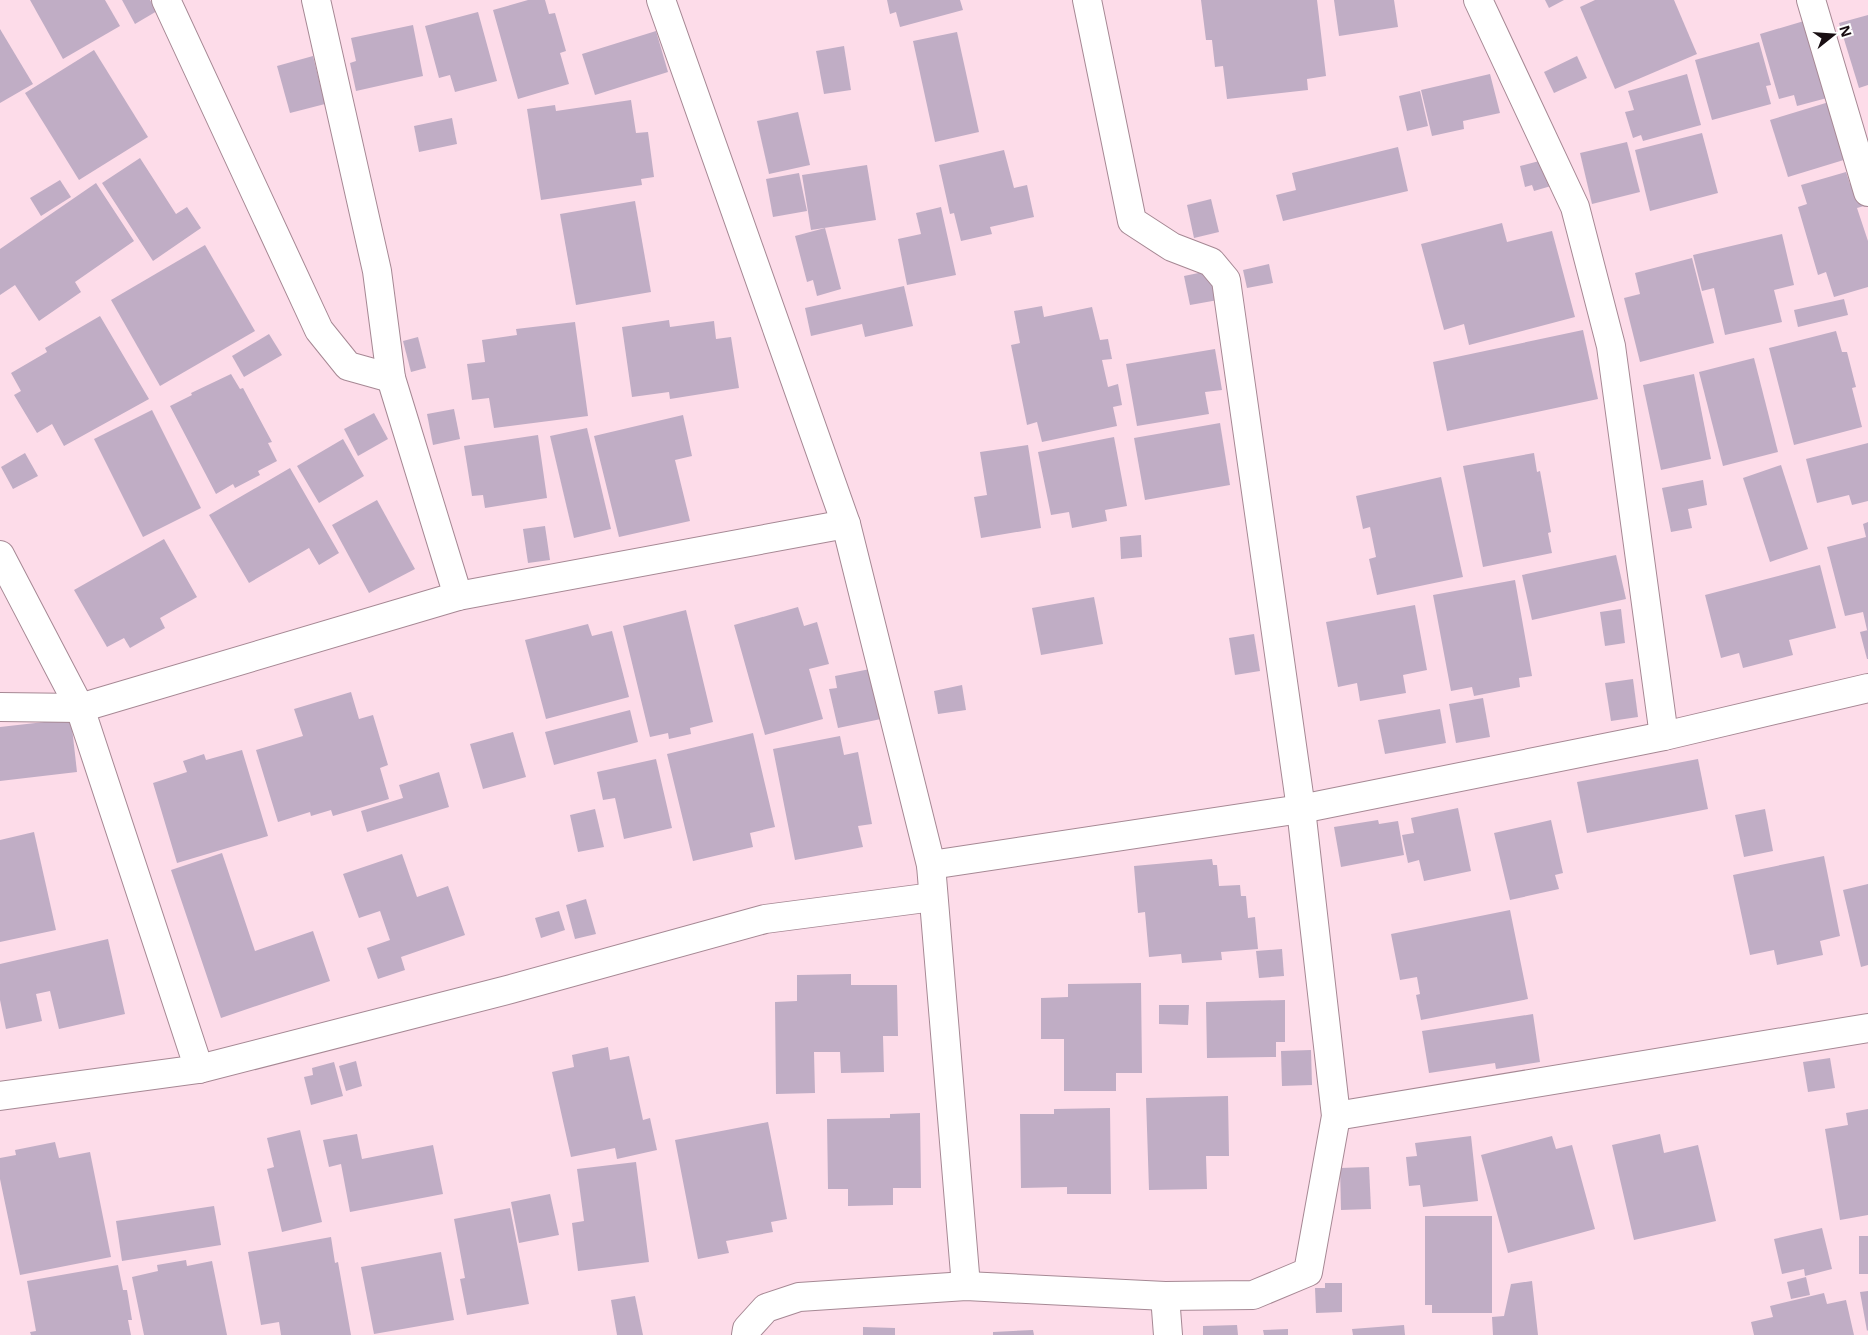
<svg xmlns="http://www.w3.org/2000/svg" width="1868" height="1335" viewBox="0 0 1868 1335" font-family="'Noto Sans',sans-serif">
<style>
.building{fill:#c0adc5}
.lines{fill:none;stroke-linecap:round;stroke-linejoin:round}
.street-casing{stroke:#a68894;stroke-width:30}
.street{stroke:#fff;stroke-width:28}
</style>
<rect width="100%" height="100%" fill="#fddce9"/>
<g class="building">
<polygon points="30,0 105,0 120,26 63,59"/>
<polygon points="122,0 150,0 157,11 135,24"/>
<polygon points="528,0 545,0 549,14 555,13 566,51 560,53 569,84 518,99 493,10"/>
<polygon points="887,0 960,0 963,10 900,27 896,12 890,14"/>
<polygon points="1201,0 1317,0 1326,76 1307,79 1308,90 1227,99 1223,66 1215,67 1212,40 1206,40"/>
<polygon points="1334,0 1394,0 1398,27 1339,36"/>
<polygon points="1545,0 1564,0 1549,8"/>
<polygon points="1595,0 1674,0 1697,54 1615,89 1580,7"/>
<polygon points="478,12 497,81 455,92 450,75 439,78 425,26"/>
<polygon points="1868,15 1868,85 1859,88 1839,23"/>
<polygon points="1804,21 1827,98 1797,106 1794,95 1779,99 1760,34"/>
<polygon points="413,25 423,76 356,91 350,63 356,61 351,38"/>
<polygon points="0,29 33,84 0,103"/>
<polygon points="656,31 668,72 595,95 582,54"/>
<polygon points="957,32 979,132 935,142 913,41"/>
<polygon points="1759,42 1771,85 1766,86 1771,104 1712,120 1695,60"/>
<polygon points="844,46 851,90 824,94 816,51"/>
<polygon points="94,50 148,137 79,180 25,93"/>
<polygon points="313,56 325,104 290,113 277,66"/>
<polygon points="1577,56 1587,78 1554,93 1544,72"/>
<polygon points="1490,74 1500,113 1463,121 1464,129 1432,136 1421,90"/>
<polygon points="1687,74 1701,125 1643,141 1641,135 1633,138 1625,112 1634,110 1628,91"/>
<polygon points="1420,91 1428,126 1407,131 1399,96"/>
<polygon points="631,100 636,133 648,132 654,177 641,179 642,185 541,200 527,109 555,105 556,111"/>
<polygon points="1829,102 1847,159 1788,177 1770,120"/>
<polygon points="798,112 810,165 769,174 757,121"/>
<polygon points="452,118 457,144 419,152 414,126"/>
<polygon points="1702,133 1718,193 1650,211 1635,150"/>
<polygon points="1627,142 1640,192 1592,204 1580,153"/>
<polygon points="1398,147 1408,191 1283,221 1276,195 1296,190 1292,173"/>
<polygon points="1004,150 1014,188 1027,185 1034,217 990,227 992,234 961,241 954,213 950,214 939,165"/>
<polygon points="140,158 176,214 187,207 201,228 153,261 102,183"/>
<polygon points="1547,159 1551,186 1534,191 1532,185 1525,187 1520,166"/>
<polygon points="867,165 876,220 811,230 802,175"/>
<polygon points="1846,172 1850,184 1857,182 1864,206 1857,208 1868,241 1868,287 1834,297 1826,272 1818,275 1798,207 1807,204 1801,185"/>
<polygon points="799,173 807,211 773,217 766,179"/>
<polygon points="60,180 71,197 41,216 30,198"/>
<polygon points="96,183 134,241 75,282 81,292 39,321 15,285 0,295 0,249"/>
<polygon points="1211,199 1219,232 1194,238 1187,205"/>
<polygon points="635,201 651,292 576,305 560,214"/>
<polygon points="941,207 956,275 907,285 898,239 921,234 916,213"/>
<polygon points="1502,223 1507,242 1552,231 1575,317 1469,345 1464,324 1444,330 1421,244"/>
<polygon points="825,228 841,289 817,296 813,280 807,282 795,236"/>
<polygon points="1782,234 1794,285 1774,290 1782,322 1725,335 1714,288 1702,291 1693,255"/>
<polygon points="205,245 255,331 160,386 111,300"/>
<polygon points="1692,258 1714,343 1640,362 1624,298 1640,294 1635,273"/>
<polygon points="1269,264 1273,283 1247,288 1243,270"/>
<polygon points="1213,270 1218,300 1190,305 1184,276"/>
<polygon points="904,286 913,326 865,337 862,324 811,336 805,308"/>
<polygon points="1844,299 1848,315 1798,327 1794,310"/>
<polygon points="1042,306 1044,317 1092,307 1100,340 1108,339 1112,359 1102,360 1108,387 1118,384 1122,405 1113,407 1117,426 1042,442 1037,422 1027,425 1011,345 1020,343 1014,311"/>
<polygon points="100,316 149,399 64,446 52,424 37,433 14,395 21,391 11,373 47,352 45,348"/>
<polygon points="669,320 670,327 714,321 716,339 731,337 739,388 670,399 669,392 632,397 622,327"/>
<polygon points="575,322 588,416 494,428 489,398 472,400 467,364 485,362 482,340 517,335 516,329"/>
<polygon points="1583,330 1598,399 1447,431 1433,362"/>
<polygon points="1836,331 1842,352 1847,352 1856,387 1852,388 1862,427 1794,445 1769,348"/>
<polygon points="269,334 282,355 244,377 232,356"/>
<polygon points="418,337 426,368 411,372 403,341"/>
<polygon points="1215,349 1222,390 1205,392 1209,414 1137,426 1126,364"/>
<polygon points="1754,358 1778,452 1723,466 1699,372"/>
<polygon points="231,374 240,389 243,388 272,442 268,443 277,461 258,471 260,475 235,488 233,484 216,494 170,406 192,395 191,393"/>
<polygon points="1694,374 1711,459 1661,470 1643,385"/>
<polygon points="454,409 460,439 433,445 427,414"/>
<polygon points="152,410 201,508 143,537 94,439"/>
<polygon points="374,413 388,439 358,456 344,429"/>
<polygon points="683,415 692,456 675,460 690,521 619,537 594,436"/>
<polygon points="1220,423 1230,485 1145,500 1134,438"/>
<polygon points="587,428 611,529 574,538 550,436"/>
<polygon points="538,435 547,498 485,508 483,495 472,496 464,446"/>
<polygon points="1114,437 1127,506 1105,510 1107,521 1072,528 1069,512 1051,515 1038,452"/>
<polygon points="343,439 364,476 319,503 297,466"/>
<polygon points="1868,443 1868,501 1852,505 1849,495 1817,503 1806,459"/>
<polygon points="1028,445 1041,528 981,538 974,497 987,495 980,452"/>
<polygon points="25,453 38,476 13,489 1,467"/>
<polygon points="1534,453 1537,472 1540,471 1551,532 1548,533 1552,553 1483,567 1463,466"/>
<polygon points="1781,465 1808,549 1770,562 1743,478"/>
<polygon points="290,468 339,553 319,565 309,548 249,583 209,515"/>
<polygon points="1441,477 1463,577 1377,595 1369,559 1376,557 1370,527 1363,529 1356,496"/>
<polygon points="1703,480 1707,505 1688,509 1692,528 1671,532 1662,488"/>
<polygon points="377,500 415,569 369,593 332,525"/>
<polygon points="1868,522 1868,630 1867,630 1863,612 1845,616 1827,547 1866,537 1863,524"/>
<polygon points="545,526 550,560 528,563 523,529"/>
<polygon points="1141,535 1142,557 1121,559 1120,537"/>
<polygon points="164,539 197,597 160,618 165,628 130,648 124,638 107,647 74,590"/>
<polygon points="1616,555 1626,599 1532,620 1522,575"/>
<polygon points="1820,565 1836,628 1789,640 1793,655 1743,668 1739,653 1721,658 1705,595"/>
<polygon points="1515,580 1532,676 1519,678 1520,687 1474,696 1472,687 1451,691 1433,595"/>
<polygon points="1094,597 1103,644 1041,655 1032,608"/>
<polygon points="1415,605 1427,670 1403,675 1406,693 1360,701 1357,683 1338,687 1326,622"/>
<polygon points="798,607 804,626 817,622 829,664 809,669 823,719 765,735 734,625"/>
<polygon points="1621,609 1625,643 1605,646 1600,612"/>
<polygon points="686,610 713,722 690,728 691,734 669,739 668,733 650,737 623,626"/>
<polygon points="588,624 592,636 612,631 629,697 546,719 525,640"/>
<polygon points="1868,630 1868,659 1867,659 1860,632"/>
<polygon points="1254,634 1260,671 1235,675 1229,638"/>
<polygon points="870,669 881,719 838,728 829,689 837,688 835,676"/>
<polygon points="1633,679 1638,717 1611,721 1605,683"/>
<polygon points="962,685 966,710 938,714 934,691"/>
<polygon points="351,692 359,719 373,715 388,765 380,768 389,799 333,816 331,810 311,816 310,812 278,822 256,750 303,736 294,709"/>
<polygon points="1483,698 1490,737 1456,743 1449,704"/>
<polygon points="1440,709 1446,743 1385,754 1378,720"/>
<polygon points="630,710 638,742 554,765 545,732"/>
<polygon points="71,719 77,772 0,781 0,727"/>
<polygon points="513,732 526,777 483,789 470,744"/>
<polygon points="753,733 775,827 750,833 753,847 693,861 667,754"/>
<polygon points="840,736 844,755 858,752 872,824 858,826 863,847 795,860 773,749"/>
<polygon points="242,750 268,836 177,863 153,783 187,772 183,761 204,754 206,760"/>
<polygon points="656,759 672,828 624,839 615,798 603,800 597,772"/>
<polygon points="1698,759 1708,809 1587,833 1577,782"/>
<polygon points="439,772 449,807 367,832 361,811 403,798 399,785"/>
<polygon points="1458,808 1471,871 1424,881 1419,860 1408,863 1402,835 1414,833 1411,818"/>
<polygon points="595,809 604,847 578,852 570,815"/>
<polygon points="1765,809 1773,851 1744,857 1735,815"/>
<polygon points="1378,820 1379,824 1398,821 1404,855 1341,867 1334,827"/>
<polygon points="1551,820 1563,873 1555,875 1559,889 1510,900 1494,833"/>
<polygon points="34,832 56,930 0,942 0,840"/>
<polygon points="222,853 255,951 313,931 330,981 221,1018 171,870"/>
<polygon points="402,854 417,897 448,886 465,935 401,957 405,970 378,979 367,948 390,940 380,911 359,918 343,874"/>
<polygon points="1824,856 1840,936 1820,941 1823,955 1777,965 1774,950 1750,955 1733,875"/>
<polygon points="1212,859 1213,865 1217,865 1219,886 1240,885 1241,896 1246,896 1248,918 1255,917 1258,949 1221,952 1222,960 1182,963 1181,954 1149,957 1145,912 1138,913 1134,866"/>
<polygon points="1868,884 1868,965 1861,967 1843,890"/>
<polygon points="586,899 596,934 575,939 566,905"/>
<polygon points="1510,910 1528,999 1421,1020 1416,995 1420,994 1417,977 1400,980 1391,934"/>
<polygon points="559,911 565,930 541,938 535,918"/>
<polygon points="108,939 125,1014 59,1029 50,991 36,994 42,1021 6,1029 0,1000 0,964"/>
<polygon points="1282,949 1284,976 1259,978 1256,951"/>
<polygon points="851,974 851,985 897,985 898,1036 883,1036 884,1072 841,1073 840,1052 814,1052 815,1093 776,1094 775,1002 797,1001 797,975"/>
<polygon points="1141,983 1142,1073 1116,1073 1116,1091 1064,1091 1064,1039 1041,1039 1041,998 1068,997 1068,984"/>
<polygon points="1285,1000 1285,1042 1276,1042 1276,1057 1207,1058 1206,1002"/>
<polygon points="1159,1005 1189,1005 1188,1025 1159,1024"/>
<polygon points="1533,1014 1540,1062 1496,1069 1495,1063 1429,1073 1422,1031"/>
<polygon points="608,1047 610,1060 629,1056 643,1120 650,1118 657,1150 617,1159 615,1148 571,1157 552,1072 574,1067 572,1055"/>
<polygon points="1311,1050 1312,1085 1282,1086 1281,1051"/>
<polygon points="1830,1058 1835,1088 1808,1092 1803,1062"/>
<polygon points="356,1061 362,1086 346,1091 339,1066"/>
<polygon points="334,1062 343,1096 311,1105 304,1077 313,1075 312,1068"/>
<polygon points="1228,1096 1229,1156 1206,1156 1207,1189 1149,1190 1146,1098"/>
<polygon points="1110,1108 1111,1194 1067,1194 1067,1187 1021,1188 1020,1114 1054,1114 1054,1109"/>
<polygon points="1868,1109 1868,1215 1840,1220 1825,1129 1848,1125 1846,1113"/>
<polygon points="920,1113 921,1188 893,1188 893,1205 848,1206 848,1189 828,1189 827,1119 890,1118 890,1114"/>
<polygon points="768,1122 787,1219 771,1222 773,1232 726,1241 729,1253 698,1259 675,1140"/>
<polygon points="300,1130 322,1222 282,1232 267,1169 274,1167 267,1138"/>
<polygon points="357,1134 362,1159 433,1145 443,1194 350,1212 341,1164 329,1167 323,1140"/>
<polygon points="1660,1134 1664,1153 1698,1145 1716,1221 1634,1240 1612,1145"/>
<polygon points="1471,1136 1478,1201 1423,1207 1420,1185 1409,1186 1406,1157 1417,1156 1415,1143"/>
<polygon points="1552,1136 1556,1149 1572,1145 1595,1229 1508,1253 1481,1155"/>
<polygon points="55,1142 59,1158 90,1152 111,1257 20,1275 0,1179 0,1158 16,1155 15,1150"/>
<polygon points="636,1162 649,1262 578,1271 572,1223 584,1221 577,1169"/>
<polygon points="1369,1167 1371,1209 1341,1210 1340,1168"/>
<polygon points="550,1194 559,1235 519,1243 511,1202"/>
<polygon points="214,1206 221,1245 122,1261 116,1221"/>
<polygon points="510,1208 529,1304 467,1315 460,1279 465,1278 454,1219"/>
<polygon points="1425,1216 1492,1216 1492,1313 1432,1313 1432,1305 1425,1305"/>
<polygon points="1822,1228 1832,1269 1805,1276 1804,1269 1782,1274 1774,1239"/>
<rect x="1859" y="1236" width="9" height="38"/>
<polygon points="331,1237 335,1263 338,1262 351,1335 281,1335 279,1322 261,1325 248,1252"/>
<polygon points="441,1252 454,1320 374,1334 361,1267"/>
<polygon points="186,1260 187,1266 212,1261 227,1335 144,1335 132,1277 158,1271 157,1265"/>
<polygon points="118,1265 123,1290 127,1290 132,1320 128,1320 131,1335 31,1335 30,1332 36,1331 27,1281"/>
<polygon points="1806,1277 1810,1295 1791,1299 1787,1282"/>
<polygon points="1532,1281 1538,1335 1493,1335 1492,1317 1504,1316 1511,1284"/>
<polygon points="1325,1283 1342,1283 1342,1312 1316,1313 1315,1288 1325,1288"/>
<polygon points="1868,1291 1868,1330 1867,1331 1860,1292"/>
<polygon points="1824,1293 1827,1304 1846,1300 1854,1335 1754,1335 1751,1322 1773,1317 1770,1306"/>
<polygon points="635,1296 643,1335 617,1335 611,1300"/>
<polygon points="1237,1325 1238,1335 1203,1335 1203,1326"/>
<polygon points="1404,1325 1405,1335 1353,1335 1352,1329"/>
<polygon points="863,1327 895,1328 895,1335 863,1335"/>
<polygon points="1288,1329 1288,1335 1264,1335 1263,1330"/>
<polygon points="1033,1330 1034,1335 993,1335 993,1332"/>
</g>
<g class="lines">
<g class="street-casing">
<g id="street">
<polyline points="166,0 319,330 348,366 391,378"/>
<polyline points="316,0 377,271 391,378 458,596"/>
<polyline points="661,0 846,524 931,865 966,1286"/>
<polyline points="1478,0 1575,207 1611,346 1664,736"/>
<polyline points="1811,0 1868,192"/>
<polyline points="0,555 80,708 199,1069"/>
<polyline points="0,707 80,708 458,596 846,524"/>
<polyline points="931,865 1301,809 1664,736 1868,688"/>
<polyline points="0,1096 199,1069 511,989 765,919 933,897"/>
<polyline points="1336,1116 1868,1028"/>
<polyline points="1165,1296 1168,1335"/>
<polyline points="746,1335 747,1329 766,1308 799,1297 966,1286 1165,1296 1253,1295 1308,1272 1336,1116 1301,809 1226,280 1211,262 1172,247 1132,221 1087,0"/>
</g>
</g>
<use href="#street" class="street"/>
</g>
<g transform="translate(1833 35) rotate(73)" stroke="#ffffff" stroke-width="4" paint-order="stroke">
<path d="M0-4L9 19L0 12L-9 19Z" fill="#190f13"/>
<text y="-8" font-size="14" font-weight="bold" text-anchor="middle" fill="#190f13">N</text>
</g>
</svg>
